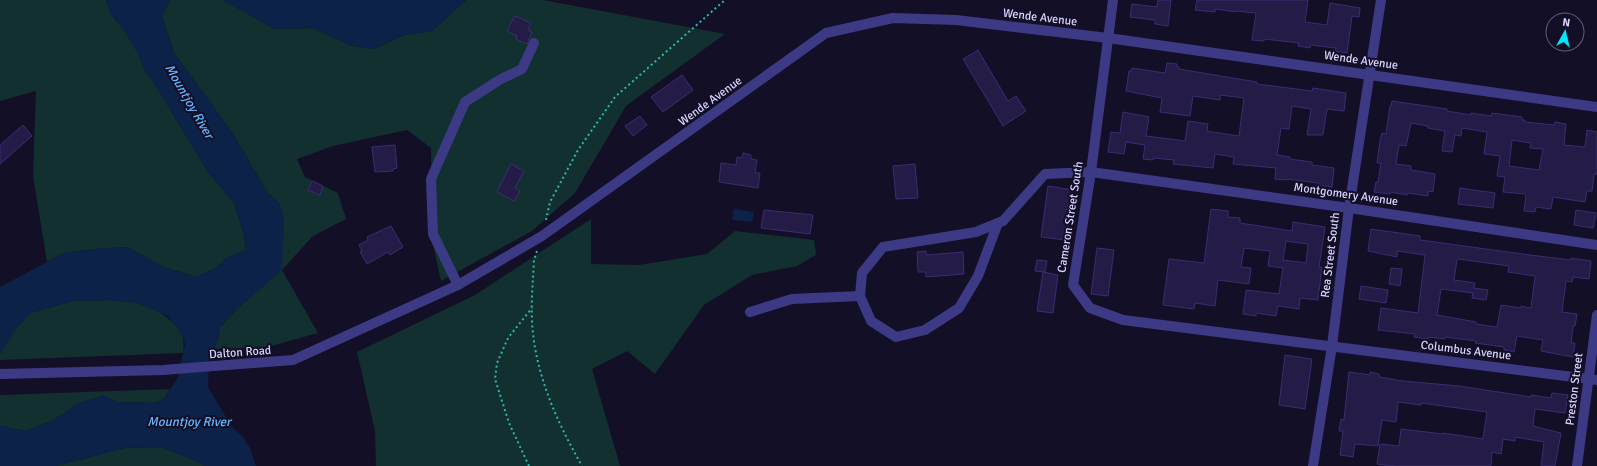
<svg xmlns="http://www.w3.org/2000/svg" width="1597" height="466" viewBox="0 0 1597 466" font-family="Signika,sans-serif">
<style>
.green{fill:#12302f}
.water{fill:#0c2248}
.building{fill:#241b47;stroke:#3b2d73;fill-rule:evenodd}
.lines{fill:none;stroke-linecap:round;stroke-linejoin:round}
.path{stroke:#2fb8b0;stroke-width:2;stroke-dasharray:2 3;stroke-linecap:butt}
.minor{stroke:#3d3a85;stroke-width:10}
.labels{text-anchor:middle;stroke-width:4;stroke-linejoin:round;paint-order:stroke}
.street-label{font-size:12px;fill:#d9d4ff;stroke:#130f26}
.water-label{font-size:13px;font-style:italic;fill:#62b6ff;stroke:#130f26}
</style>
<rect width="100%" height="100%" fill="#130f26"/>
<g class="green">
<polygon points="0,0 106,0 111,14 125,32 138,53 145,71 151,78 208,172 234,203 244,235 246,250 227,258 214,269 196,277 163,267 128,247 94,249 64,253 47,262 33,176 36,91 0,101"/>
<polygon points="170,0 223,0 275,29 313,28 350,45 373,49 405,35 432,31 466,0 543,0 725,34 626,106 575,193 532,231 441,281 432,240 431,148 407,130 333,146 297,159 305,177 338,193 346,219 313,236 282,270 318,333 264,348 214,349 220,327 236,310 257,291 280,204 267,192 233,134 174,53 162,16"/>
<polygon points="591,219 591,264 639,265 707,254 735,231 814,240 816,255 797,266 752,275 704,305 655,374 627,351 592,369 620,466 376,466 375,431 357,352 475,295"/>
<path d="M109 300C118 301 128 301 137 303 159 310 189 325 183 353L0 360V354L15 330 30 313 73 301Z"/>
<polygon points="170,389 164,399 154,403 118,402 102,396 77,404 54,420 26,431 0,426 0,395"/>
<polygon points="162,447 196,461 205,466 56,466 124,448"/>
</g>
<g class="water">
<polygon points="106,0 170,0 162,16 174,53 233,134 267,192 280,204 284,220 282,270 236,310 220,327 218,341 209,359 208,387 232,427 242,436 250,448 256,466 205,466 196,461 162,447 124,448 56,466 0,466 0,426 26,431 54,420 77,404 103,395 118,402 154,403 164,399 178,377 185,344 180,331 168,316 137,303 109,300 73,301 30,313 15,330 0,354 0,287 64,253 94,249 128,247 163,267 196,277 214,269 227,258 246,250 244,235 234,203 208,172 151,78 145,71 138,53 125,32 111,14"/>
<polygon points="223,0 466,0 432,31 405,35 373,49 350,45 313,28 275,29"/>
<polygon points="734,209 754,212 752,222 732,220"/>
</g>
<g class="building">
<polygon points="1158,0 1171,0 1168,26 1155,24 1155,20 1130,17 1132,4 1157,7"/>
<polygon points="1197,0 1308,0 1305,22 1327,25 1330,3 1360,8 1359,17 1352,16 1347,53 1335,51 1336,48 1311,45 1310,48 1298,46 1299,43 1264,39 1264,41 1252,40 1256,13 1236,11 1236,12 1215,9 1215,12 1195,10"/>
<polygon points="515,16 531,23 528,30 532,32 527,44 516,39 517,36 507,31"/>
<polygon points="978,50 1008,101 1016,96 1026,111 1003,126 963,59"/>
<polygon points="1167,63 1177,64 1177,67 1179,67 1179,69 1257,82 1257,84 1312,91 1313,88 1346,93 1344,111 1327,109 1323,135 1307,135 1311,109 1292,106 1289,129 1281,128 1277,155 1290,157 1290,159 1312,162 1312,165 1334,168 1332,187 1318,185 1318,183 1287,179 1287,180 1275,179 1276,168 1233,164 1234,157 1215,154 1213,168 1173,164 1174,160 1153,158 1153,160 1143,159 1145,145 1126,142 1124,154 1108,152 1111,132 1120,133 1123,112 1149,117 1146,136 1185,141 1188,121 1208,124 1207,131 1239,136 1244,98 1220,95 1220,100 1193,96 1190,116 1160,112 1162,98 1126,91 1129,71 1131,71 1132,68 1165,73"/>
<polygon points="682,75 693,90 663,112 651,97"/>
<path d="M1392 101 1447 109V111L1471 115V113L1491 116 1492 113 1522 117V120H1525V122L1554 125 1555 122 1566 124 1564 145 1585 147 1587 130 1597 132V174H1594L1592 191H1587L1585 202 1553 197 1551 209 1536 207 1535 212 1524 211 1526 194 1503 192 1505 177 1497 176 1500 156 1484 154 1487 132 1462 128 1461 136 1455 135 1452 152 1442 151 1445 131 1428 128V126L1411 123 1406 146 1399 145 1396 164 1411 166V170L1435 174 1433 192 1428 191V196L1408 193 1407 195 1390 192V194L1374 192 1376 182H1378L1381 163H1377L1380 141 1382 133 1386 134 1390 106H1391ZM1512 140 1531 143 1530 148 1543 149 1539 170 1509 166Z"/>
<polygon points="640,116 647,125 633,136 625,126"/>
<polygon points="23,125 32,136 0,164 0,145"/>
<polygon points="395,145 397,168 393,169 393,171 375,172 372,147"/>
<polygon points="743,153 751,155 751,159 757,160 755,173 760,173 758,188 719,182 721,163 736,165 737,157 742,158"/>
<polygon points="511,164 524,171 515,188 520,191 514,201 497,192"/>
<polygon points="915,164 918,198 896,199 893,166"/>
<polygon points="312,181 323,186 320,195 308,190"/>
<polygon points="1048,186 1073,190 1066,240 1041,237"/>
<polygon points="1460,188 1495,193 1493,208 1458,204"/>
<path d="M1211 209 1228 211V217L1240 218V223L1292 231 1293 222 1325 227 1319 267H1322L1318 300 1300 298 1299 309 1278 306 1276 316 1256 313V316L1243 314 1246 290 1279 294 1283 268 1268 266 1270 251 1244 248 1241 267 1251 268 1249 284 1218 280 1215 306 1195 303 1194 309 1163 305 1169 259 1204 263ZM1286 241 1308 244 1306 263 1283 260Z"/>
<polygon points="764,210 813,215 810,234 761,228"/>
<polygon points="1576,210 1596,213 1593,228 1574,225"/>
<polygon points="391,226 403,247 390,255 388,252 367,264 360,252 362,251 359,245 368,240 367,237"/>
<path d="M1371 229 1420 236V240L1530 255 1571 260V258L1591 261 1589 279 1573 277 1572 282 1566 281 1562 312 1577 314 1575 326H1573L1571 343H1575L1573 357 1541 351 1543 340 1517 336 1514 352 1504 350V347L1475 343 1476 341 1445 337V339L1429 337 1428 339 1414 337 1415 334 1378 330 1381 308 1418 313 1425 255 1397 251V257L1368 251ZM1459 259 1509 266 1508 272 1535 276 1531 308 1521 306V308L1501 305 1497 327 1476 324V322L1437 315 1441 289 1473 293 1472 298 1486 300 1488 290 1474 288 1475 283 1454 280 1457 260Z"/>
<polygon points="1097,248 1114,250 1108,296 1091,294"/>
<polygon points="926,251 926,255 963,252 964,274 926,277 926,272 918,272 917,252"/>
<polygon points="1037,260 1047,261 1045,272 1035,271"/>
<polygon points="1391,268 1402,269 1400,286 1389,284"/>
<polygon points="1043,272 1058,275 1053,313 1037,311"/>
<polygon points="1361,286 1388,290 1386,303 1359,299"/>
<polygon points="1285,355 1312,359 1305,409 1279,405"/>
<polygon points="1349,372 1370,375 1370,372 1379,374 1379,376 1380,377 1403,381 1459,386 1531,397 1531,395 1551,398 1552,393 1568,395 1565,413 1535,409 1533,426 1561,433 1555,466 1541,466 1544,442 1515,437 1515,441 1503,439 1501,454 1492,452 1491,466 1394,466 1377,464 1380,444 1399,446 1401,429 1443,434 1443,433 1483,439 1487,412 1421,403 1421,405 1398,402 1396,422 1382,420 1378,446 1355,444 1353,457 1340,455 1343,431 1339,431 1341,419 1344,420"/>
</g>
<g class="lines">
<g class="path">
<polyline points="546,220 550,202 578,150 615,97 725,0"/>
<path d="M537 251 534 260C533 281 531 301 532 322 535 374 557 422 582 466"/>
<polyline points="529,466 509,423 495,379 497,363 508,338 532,308"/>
</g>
<g class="minor">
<polyline points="1113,0 1091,172 1073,285 1090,308 1123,320 1597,380"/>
<polyline points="998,223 978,276 959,308 925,330 896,337 871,321 860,296 862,273 883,247 976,232 1003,221 1045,174 1091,172 1349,208 1597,245"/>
<polyline points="458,285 433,234 431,179 465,102 501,79 522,69 534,43"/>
<polyline points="750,312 792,299 860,296"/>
<polyline points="0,374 163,370 293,360 458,285 542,236 826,33 893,18 956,20 1108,38 1597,107"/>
<polyline points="1313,466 1332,346 1349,208 1381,0"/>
<polyline points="1577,466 1597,315"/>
</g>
</g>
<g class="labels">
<g class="street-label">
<text transform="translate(1040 17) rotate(7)" y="4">Wende Avenue</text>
<text transform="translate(1361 60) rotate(8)" y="4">Wende Avenue</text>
<text transform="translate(710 101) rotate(-36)" y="4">Wende Avenue</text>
<text transform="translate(1346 194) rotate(8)" y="4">Montgomery Avenue</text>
<text transform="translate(1070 217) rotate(-81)" y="4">Cameron Street South</text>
<text transform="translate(1330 255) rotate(-83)" y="4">Rea Street South</text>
<text transform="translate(1466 350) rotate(7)" y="4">Columbus Avenue</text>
<text transform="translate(240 352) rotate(-4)" y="4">Dalton Road</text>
<text transform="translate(1574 389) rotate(-83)" y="4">Preston Street</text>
</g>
<g class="water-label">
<text transform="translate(190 101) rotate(60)" y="5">Mountjoy River</text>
<text x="189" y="426">Mountjoy River</text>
</g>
</g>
<g transform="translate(1565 32) rotate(8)"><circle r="19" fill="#130f26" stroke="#625e7d"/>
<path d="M0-3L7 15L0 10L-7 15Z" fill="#00e5ff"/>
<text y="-6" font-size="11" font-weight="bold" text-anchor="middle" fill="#d9d4ff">N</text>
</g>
</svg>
